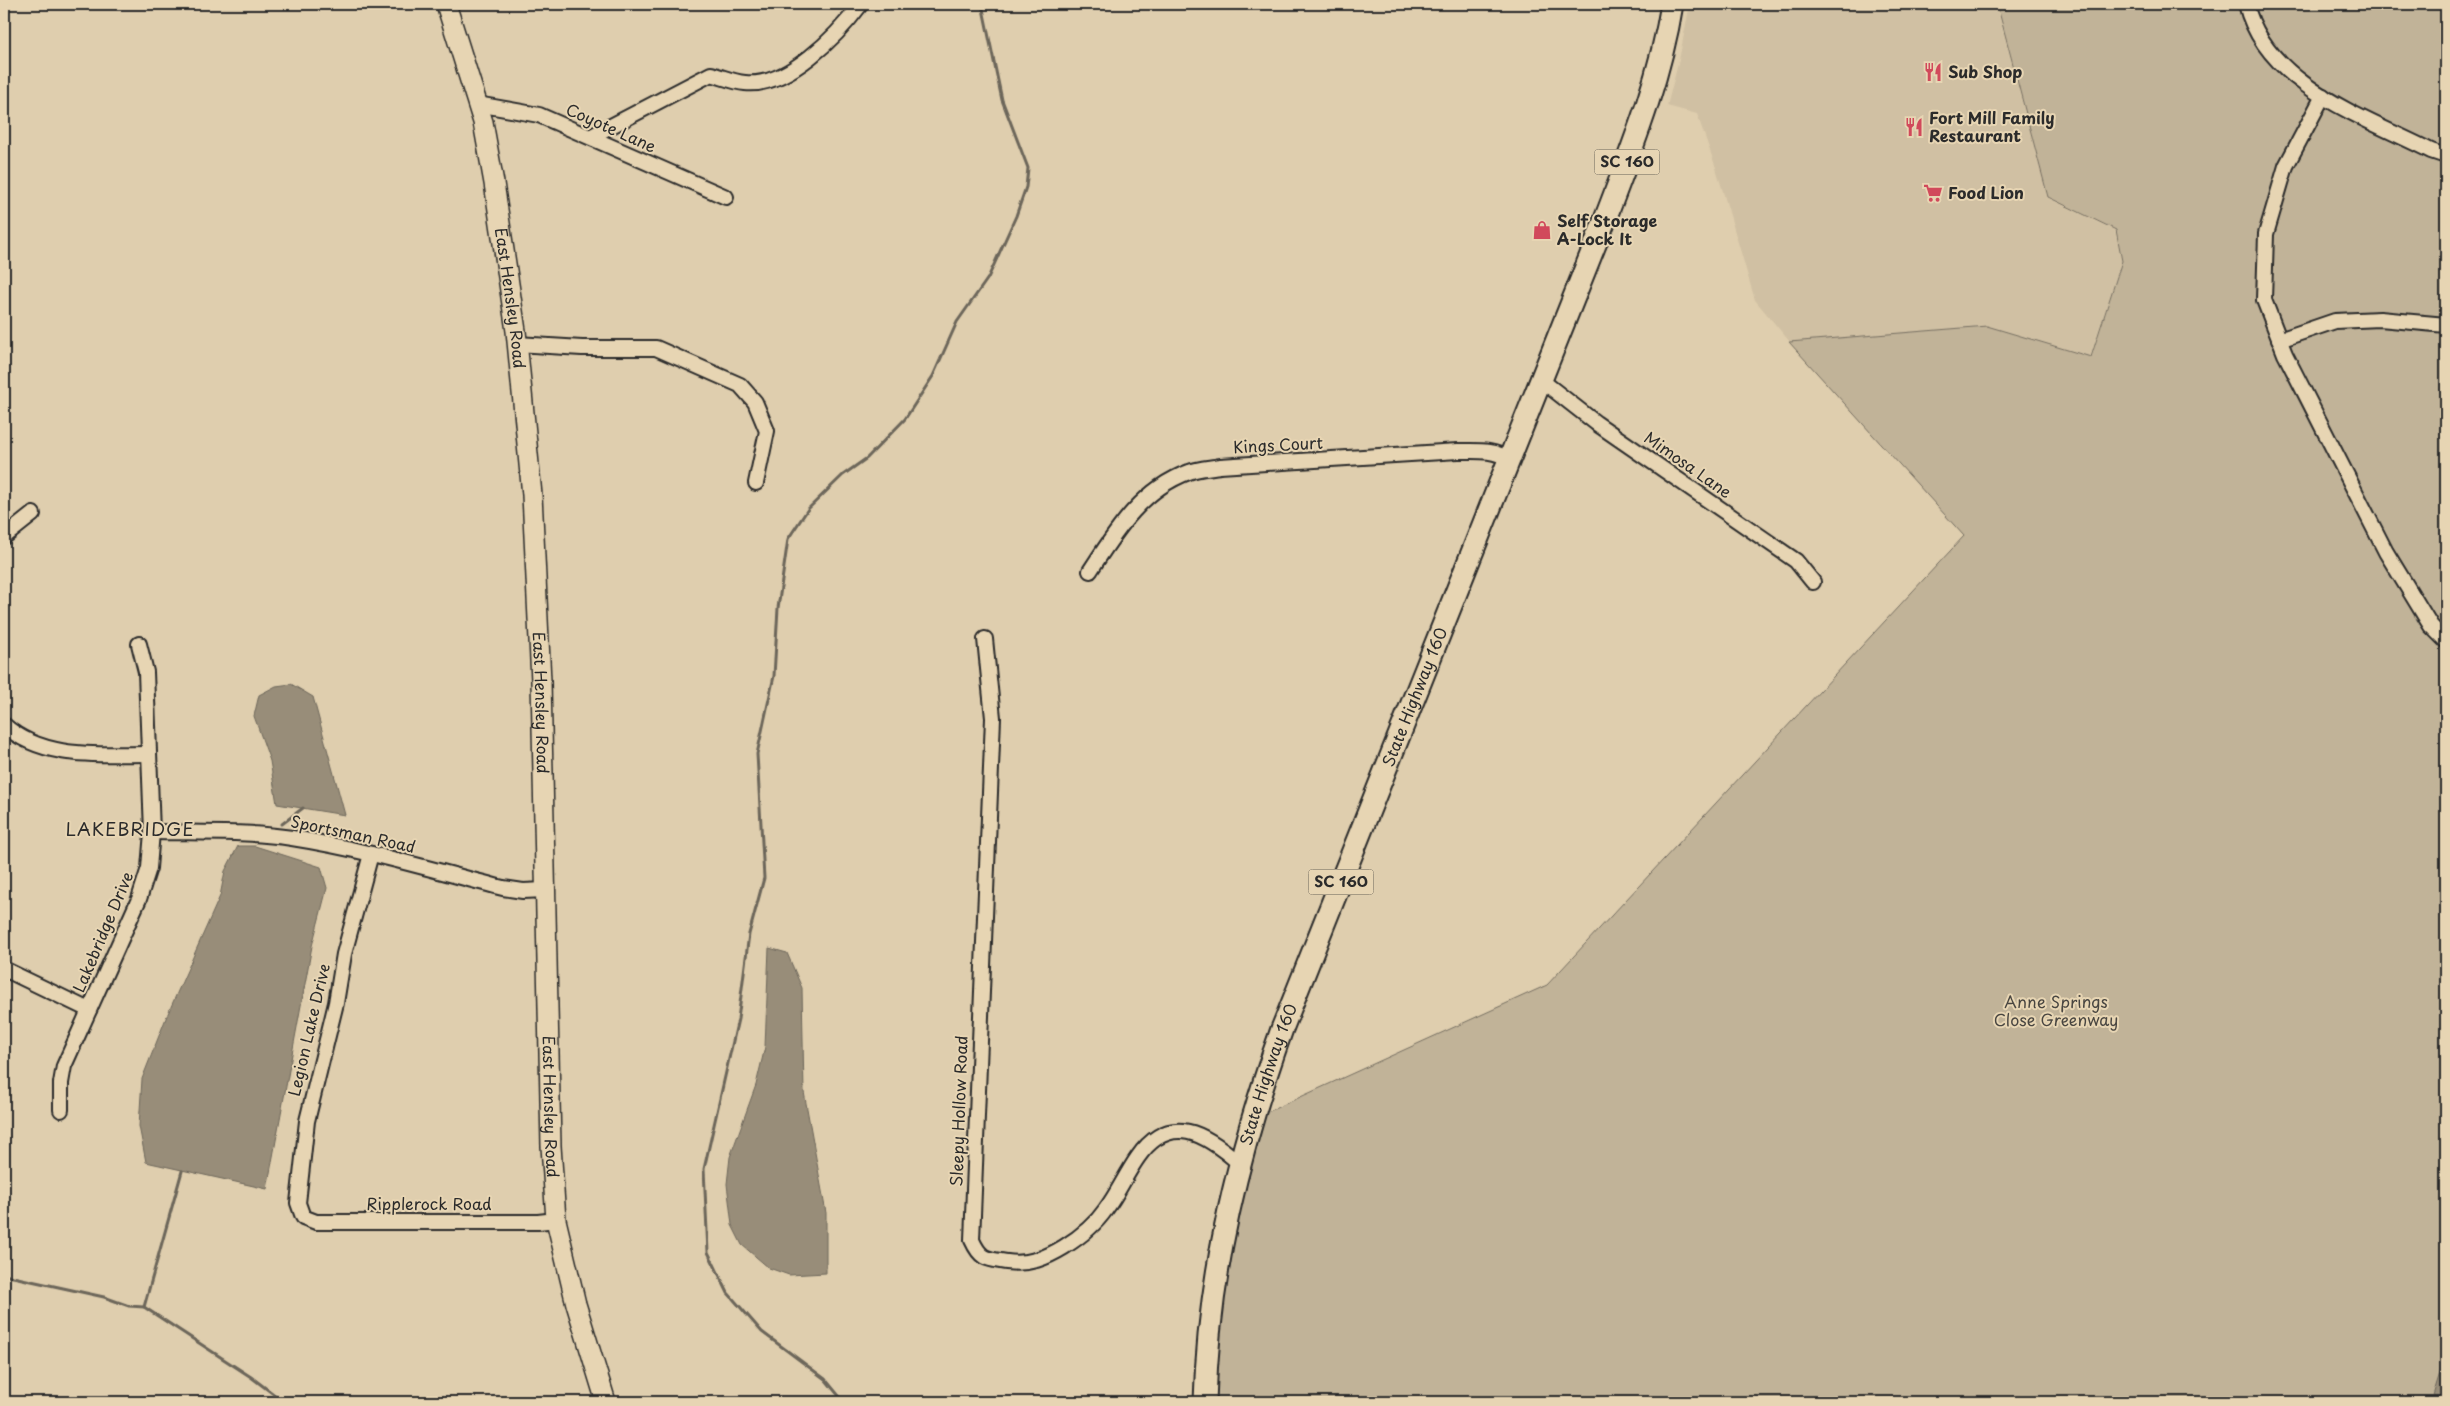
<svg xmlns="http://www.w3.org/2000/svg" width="2450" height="1406" viewBox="0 0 2450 1406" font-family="'Playpen Sans',sans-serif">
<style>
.built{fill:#d0c0a3}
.green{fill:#c1b398;stroke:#766f62}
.water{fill:#988d79;stroke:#6c665a}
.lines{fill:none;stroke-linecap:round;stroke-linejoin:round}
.stream{stroke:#6c665a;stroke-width:3}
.street-casing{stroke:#2b2b2b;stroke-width:18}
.secondary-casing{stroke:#2b2b2b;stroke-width:22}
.primary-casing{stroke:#2b2b2b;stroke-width:25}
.street{stroke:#e7d5b3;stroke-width:14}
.secondary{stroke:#e7d5b3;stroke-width:19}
.primary{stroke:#e7d5b3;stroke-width:21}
.labels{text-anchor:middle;stroke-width:4;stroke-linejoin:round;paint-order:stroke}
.shield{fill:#e7d5b3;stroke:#635e54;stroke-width:1}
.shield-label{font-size:15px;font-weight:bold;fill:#2b2b2b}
.poi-label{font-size:16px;font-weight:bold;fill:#2b2b2b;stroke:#e7d5b3;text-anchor:start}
.street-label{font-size:16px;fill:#2b2b2b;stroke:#e7d5b3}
.park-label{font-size:16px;fill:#494641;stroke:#e7d5b3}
.neighbourhood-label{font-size:18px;letter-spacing:1px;fill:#2b2b2b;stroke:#e7d5b3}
</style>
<rect width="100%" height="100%" fill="#dfceae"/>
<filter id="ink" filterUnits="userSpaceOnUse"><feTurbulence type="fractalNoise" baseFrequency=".02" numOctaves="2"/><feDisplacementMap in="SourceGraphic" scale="10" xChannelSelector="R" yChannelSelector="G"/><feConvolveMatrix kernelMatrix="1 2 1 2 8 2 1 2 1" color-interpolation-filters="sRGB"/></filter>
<g filter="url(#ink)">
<polygon class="built" points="1690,4 1996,4 2048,198 2115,230 2122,261 2090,357 1987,326 1790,342 1755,300 1716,168 1697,114 1667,106 1679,60"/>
<polygon class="green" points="1997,4 2446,4 2446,1402 1214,1402 1214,1375 1229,1248 1263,1114 1547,985 1964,536 1789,342 1987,326 2091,357 2122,261 2116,230 2048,197"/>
<g class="water">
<polygon points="291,684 313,697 345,815 277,804 270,761 254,716 259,695 276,686"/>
<polygon points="238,846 255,846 321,867 327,888 312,946 267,1189 146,1162 139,1126 142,1079 166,1018 220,896 225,871"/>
<polygon points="769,948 787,953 802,988 804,1092 826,1213 826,1273 789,1275 769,1268 742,1245 732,1225 727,1184 730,1157 756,1085 765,1047"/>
<polygon points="2446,1357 2446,1402 2431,1402 2444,1360"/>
</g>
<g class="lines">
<g class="stream">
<polyline points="282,824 303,808"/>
<polyline points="4,1275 104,1297 129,1306 144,1307 251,1377 284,1402"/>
<polyline points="144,1307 182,1171"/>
<polyline points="844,1402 825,1379 762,1332 728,1293 708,1252 704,1169 738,1019 749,934 764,878 757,754 774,676 778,608 788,539 808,509 843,475 867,458 905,419 933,376 957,322 988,278 1016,216 1026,187 1028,168 1002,100 982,4"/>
</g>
<g class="street-casing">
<g id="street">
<path d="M2246 4C2266 85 2364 117 2431 151L2446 156"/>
<polyline points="2323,96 2286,166 2266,234 2264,300 2285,354 2386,552 2431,626 2446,641"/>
<polyline points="477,104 539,115 726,197"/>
<path d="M590 137 711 74C722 77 734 82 745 83 787 88 838 35 861 4"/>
<polyline points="2279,340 2335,321 2380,319 2446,325"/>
<polyline points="517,344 582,348 656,348 740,385 755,402 767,431 756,483"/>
<polyline points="1541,380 1596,423 1796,561 1813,582"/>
<polyline points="4,537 33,514"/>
<path d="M1090 571C1116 531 1142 489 1189 472 1199 468 1210 468 1220 466L1458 451C1477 451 1494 449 1510 460"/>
<path d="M985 639 993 718 972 1240C981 1260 987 1259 1007 1262 1029 1265 1046 1258 1064 1247 1080 1237 1095 1225 1106 1209 1118 1193 1126 1174 1138 1157 1170 1111 1206 1134 1239 1163"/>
<path d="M4 725C43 760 100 754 149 754"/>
<path d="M152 832C199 833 246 831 292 838 363 849 433 870 503 888L523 891 545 890"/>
<polyline points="371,854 344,954 336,1003 307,1121 298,1203 303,1217 316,1222 538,1222 556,1220"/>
<polyline points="4,969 89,1010"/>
<polyline points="61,1110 61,1083 64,1066 139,899 149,868 152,832 146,672 139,644"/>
</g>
</g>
<g class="secondary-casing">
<g id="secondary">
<path id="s1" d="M446 4 483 122 494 183 516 331 532 495 541 681 551 1146 556 1220 576 1304 606 1402"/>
</g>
</g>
<g class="primary-casing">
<g id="primary">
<path id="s2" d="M1205 1402C1208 1273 1239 1150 1282 1029L1604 222C1631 151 1660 80 1672 4"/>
</g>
</g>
<use href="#street" class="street"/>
<use href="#secondary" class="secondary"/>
<use href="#primary" class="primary"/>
</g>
</g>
<defs>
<g id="restaurant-bare" transform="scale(1.5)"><path d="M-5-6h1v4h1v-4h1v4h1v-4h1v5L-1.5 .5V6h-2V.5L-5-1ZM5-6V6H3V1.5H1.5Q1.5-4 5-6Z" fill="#d1495b" stroke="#e7d5b3" stroke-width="2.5" paint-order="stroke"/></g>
<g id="supermarket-bare" transform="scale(1.5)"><path d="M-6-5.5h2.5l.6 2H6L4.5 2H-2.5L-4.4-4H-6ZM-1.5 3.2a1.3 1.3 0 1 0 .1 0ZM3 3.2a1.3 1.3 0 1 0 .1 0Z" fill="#d1495b" stroke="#e7d5b3" stroke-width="2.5" paint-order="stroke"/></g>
<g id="shop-bare" transform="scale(1.5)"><path d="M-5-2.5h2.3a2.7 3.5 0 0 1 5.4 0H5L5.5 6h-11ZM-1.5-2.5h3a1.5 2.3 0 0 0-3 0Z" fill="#d1495b" stroke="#e7d5b3" stroke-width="2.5" paint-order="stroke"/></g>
</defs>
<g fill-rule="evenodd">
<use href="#restaurant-bare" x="1933" y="72"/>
<use href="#restaurant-bare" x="1914" y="127"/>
<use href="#supermarket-bare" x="1933" y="193"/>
<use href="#shop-bare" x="1542" y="230"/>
</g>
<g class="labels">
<g class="shield">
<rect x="1594.5" y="149.5" width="65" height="25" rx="4"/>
<rect x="1308.5" y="869.5" width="65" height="25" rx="4"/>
</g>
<g class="shield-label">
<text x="1627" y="167">SC 160</text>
<text x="1341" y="887">SC 160</text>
</g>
<g class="poi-label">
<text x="1948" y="78">Sub Shop</text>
<text x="1929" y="124">Fort Mill Family<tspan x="1929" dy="18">Restaurant</tspan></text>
<text x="1948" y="199">Food Lion</text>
<text x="1557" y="227">Self Storage<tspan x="1557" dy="18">A-Lock It</tspan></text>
</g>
<g class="street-label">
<text transform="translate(611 128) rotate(24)" y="6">Coyote Lane</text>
<text dy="6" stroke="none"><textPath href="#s1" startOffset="302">East Hensley Road</textPath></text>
<text transform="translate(1278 445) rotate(-3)" y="6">Kings Court</text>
<text transform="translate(1688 465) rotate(35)" y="6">Mimosa Lane</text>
<text dy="6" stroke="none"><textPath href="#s2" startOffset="740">State Highway 160</textPath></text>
<text dy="6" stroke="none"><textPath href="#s1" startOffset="708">East Hensley Road</textPath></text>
<text transform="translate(353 834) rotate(12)" y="6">Sportsman Road</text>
<text transform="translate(103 932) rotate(-67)" y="6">Lakebridge Drive</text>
<text transform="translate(309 1030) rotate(-77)" y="6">Legion Lake Drive</text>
<text dy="6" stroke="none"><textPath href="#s2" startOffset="335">State Highway 160</textPath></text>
<text dy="6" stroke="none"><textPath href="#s1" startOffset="1112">East Hensley Road</textPath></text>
<text transform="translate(959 1111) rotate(-88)" y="6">Sleepy Hollow Road</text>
<text x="429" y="1210">Ripplerock Road</text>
</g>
<g class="park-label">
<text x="2056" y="1008">Anne Springs<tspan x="2056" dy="18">Close Greenway</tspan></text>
</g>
<g class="neighbourhood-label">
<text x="130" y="836">LAKEBRIDGE</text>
</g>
</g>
<rect width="2450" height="1406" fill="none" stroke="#e7d5b3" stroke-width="20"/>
<rect x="10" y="10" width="2430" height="1386" fill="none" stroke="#2b2b2b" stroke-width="2" filter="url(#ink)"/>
</svg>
